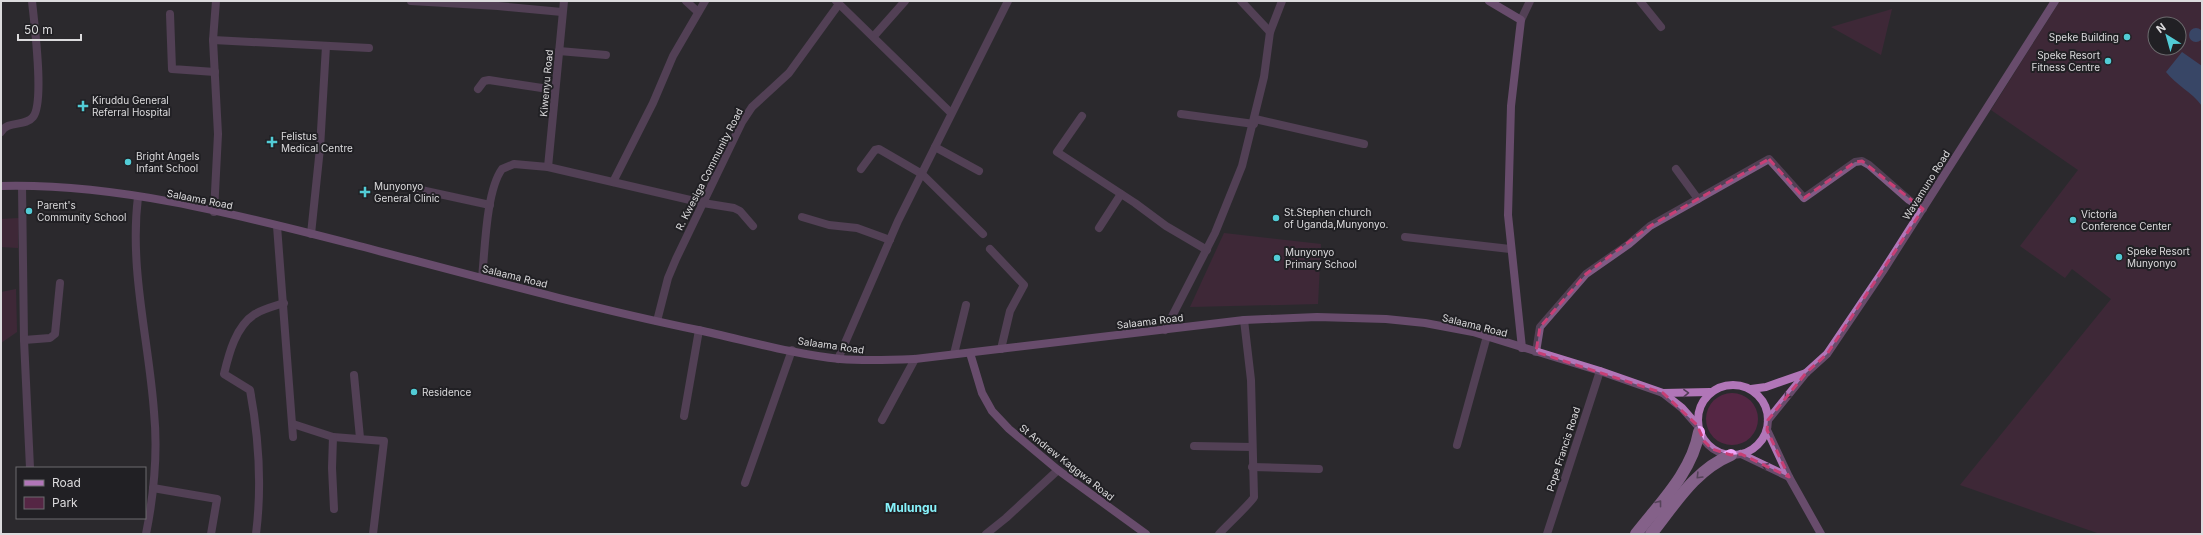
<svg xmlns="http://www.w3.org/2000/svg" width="2203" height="535" viewBox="0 0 2203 535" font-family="Inter,sans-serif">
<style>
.green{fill:#552644;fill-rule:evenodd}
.water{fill:#4769ab}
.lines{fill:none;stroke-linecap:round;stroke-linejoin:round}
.street{stroke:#805b85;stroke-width:8}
.secondary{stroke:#b176b8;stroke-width:8}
.highway{stroke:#efa5f8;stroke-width:12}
.oneway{stroke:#533e58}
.oneway2{stroke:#88628e}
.marked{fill:none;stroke:#c73f75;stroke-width:3;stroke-dasharray:8 5;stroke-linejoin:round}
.poi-dot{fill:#52ccd6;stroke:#212024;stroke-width:1.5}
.labels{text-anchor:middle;stroke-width:4;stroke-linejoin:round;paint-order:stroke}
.poi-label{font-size:10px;fill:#dcdbdd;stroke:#212024;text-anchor:start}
.street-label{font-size:10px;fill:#dcdbdd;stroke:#212024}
.quarter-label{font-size:12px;font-weight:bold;fill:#87f2fb;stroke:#212024}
</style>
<rect width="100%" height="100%" fill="#2b292e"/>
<g class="green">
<path d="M2060 1H2202V534H2100L1960 485 2111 299 2072 269 2065 278 2020 246 2078 170 1991 110ZM2155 24H2179V48H2155Z"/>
<polygon points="1892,9 1881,55 1831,27"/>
<polygon points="19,218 18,248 1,247 1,219"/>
<polygon points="1224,233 1321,244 1318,304 1190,307"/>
<polygon points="16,289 17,332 1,343 1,292"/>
<circle cx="1732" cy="419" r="26"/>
</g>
<g class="water">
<circle cx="2196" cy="35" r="7"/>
<path d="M2182 52 2202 66V106C2192 92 2176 85 2166 72Z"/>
</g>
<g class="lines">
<g class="street">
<polyline points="411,1 498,6 562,12"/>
<polyline points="686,1 698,12"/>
<polyline points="836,1 950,112"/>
<polyline points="1241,1 1270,32"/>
<polyline points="1640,1 1661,27"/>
<polyline points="170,14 172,69 215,72"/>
<polyline points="1521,20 1530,1"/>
<polyline points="874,36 905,1"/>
<polyline points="213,40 369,48"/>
<polyline points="559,51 606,55"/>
<polyline points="478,89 484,81 489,80 555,90"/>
<polyline points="1181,114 1254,124"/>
<polyline points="1082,116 1057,152 1135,203 1166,226 1207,250"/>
<polyline points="1255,119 1364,144"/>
<path d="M1 132C8 120 25 127 33 117 45 102 34 22 32 1"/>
<polyline points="935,147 979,171"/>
<polyline points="548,167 564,1"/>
<polyline points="861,169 875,150 879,149 922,174 983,234"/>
<polyline points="1676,169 1698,199"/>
<polyline points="613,182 653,103 673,56 705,1"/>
<polyline points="22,186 24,340 30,468"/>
<polyline points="421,190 490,205"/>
<path d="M138 197C129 269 149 341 154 412 158 453 154 494 146 534"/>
<polyline points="214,212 218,134 213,40 216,1"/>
<polyline points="802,217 829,225 857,228 890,240"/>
<polyline points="277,226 293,437"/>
<polyline points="1099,228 1121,194"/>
<polyline points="311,234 320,148 326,46"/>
<polyline points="1405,237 1510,249"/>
<polyline points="990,249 1024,285 1010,311 1001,349"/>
<path d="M482 278C485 250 486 191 502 169L514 164 548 167 703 203 734 208 740 211 753 226"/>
<polyline points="657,321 668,278 676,259 742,122 752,107 789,73 839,4"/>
<polyline points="1165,330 1215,233 1242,166 1264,77 1270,32 1282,1"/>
<polyline points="24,340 50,338 55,334 60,283"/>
<polyline points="1536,352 1540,327 1586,274 1629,244 1650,226 1769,159 1804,198 1855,162 1862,161 1869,165 1909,200 1923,209"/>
<polyline points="954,354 966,305"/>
<polyline points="838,359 898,221 1008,1"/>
<polyline points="354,375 360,438"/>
<polyline points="684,416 699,330"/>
<polyline points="882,420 915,359"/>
<polyline points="293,424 333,437 384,441 373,534"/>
<polyline points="333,437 332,468 334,509"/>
<polyline points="1457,445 1487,336"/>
<polyline points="1194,446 1252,447"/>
<polyline points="1252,467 1319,469"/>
<polyline points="745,483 792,350"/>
<polyline points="153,488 217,499 211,534"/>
<path d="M256 534C262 486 259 438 250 390L224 374C229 353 236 326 255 314 263 309 275 306 284 303"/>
<polyline points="986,534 1006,518 1058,470"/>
<path d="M1219 534C1225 527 1252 502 1254 497L1251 380 1244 320"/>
<polyline points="1547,534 1600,371"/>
</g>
<g class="secondary">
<polyline points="1489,1 1521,20 1511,106 1508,215 1522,348"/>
<path d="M1 186C118 183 239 215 352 244 467 274 582 306 698 330 745 340 792 354 840 359 866 361 890 360 915 359L1244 320 1317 317 1386 319 1425 323 1473 332 1600 371 1663 393 1682 408 1697 425"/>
<polyline points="970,353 982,393 992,411 1009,429 1058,470 1146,534"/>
<circle cx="1733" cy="420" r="35"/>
<polyline points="1751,389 1766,387 1806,373"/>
<polyline points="1663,393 1710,392"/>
<polyline points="1768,420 1806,373 1827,354 1883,271 2055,1"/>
<polyline points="1767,430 1789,477 1821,534"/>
<polyline points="1741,454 1789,477"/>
</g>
<g class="highway">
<path d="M1636 534C1660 503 1692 472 1699 432"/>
<path d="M1651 534C1675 504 1695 470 1731 455"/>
</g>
</g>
<defs><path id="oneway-chevron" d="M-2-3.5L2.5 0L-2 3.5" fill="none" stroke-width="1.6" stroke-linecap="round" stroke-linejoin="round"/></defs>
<g class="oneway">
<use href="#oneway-chevron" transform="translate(1686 393) rotate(-1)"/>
<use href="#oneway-chevron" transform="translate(1787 396) rotate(129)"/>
<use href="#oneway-chevron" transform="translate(1765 466) rotate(-154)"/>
</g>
<g class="oneway2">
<use href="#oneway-chevron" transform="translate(1699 476) rotate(134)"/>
<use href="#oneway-chevron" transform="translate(1659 503) rotate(-52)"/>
</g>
<path d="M0 0H2203V535H0ZM1769 159 1804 198 1855 162 1862 161 1923 209 1827 354 1806 373 1768 420 1767 430 1789 477 1741 454 1731 455 1712 449 1704 441 1697 425 1663 393 1536 352 1540 327 1586 274 1650 226Z" fill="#2b292e" fill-opacity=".55" fill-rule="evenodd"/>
<path class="marked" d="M1769 159 1804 198 1855 162 1862 161 1923 209 1827 354 1806 373 1768 420 1767 430 1789 477 1741 454 1731 455 1712 449 1704 441 1697 425 1663 393 1536 352 1540 327 1586 274 1650 226Z"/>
<g class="poi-dot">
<circle cx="2127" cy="37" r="4"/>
<circle cx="2108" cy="61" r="4"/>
<path d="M81 100h4v4h4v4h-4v4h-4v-4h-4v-4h4z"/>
<path d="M270 136h4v4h4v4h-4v4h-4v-4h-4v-4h4z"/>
<circle cx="128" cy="162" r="4"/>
<path d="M363 186h4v4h4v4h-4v4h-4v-4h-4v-4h4z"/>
<circle cx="29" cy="211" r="4"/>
<circle cx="1276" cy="218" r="4"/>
<circle cx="2073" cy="220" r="4"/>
<circle cx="2119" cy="257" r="4"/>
<circle cx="1277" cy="258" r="4"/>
<circle cx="414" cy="392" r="4"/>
</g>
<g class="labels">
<g class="poi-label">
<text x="2119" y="41" text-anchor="end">Speke Building</text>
<text x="2100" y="59" text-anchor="end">Speke Resort<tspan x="2100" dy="12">Fitness Centre</tspan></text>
<text x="92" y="104">Kiruddu General<tspan x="92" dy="12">Referral Hospital</tspan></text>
<text x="281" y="140">Felistus<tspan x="281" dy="12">Medical Centre</tspan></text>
<text x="136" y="160">Bright Angels<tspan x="136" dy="12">Infant School</tspan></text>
<text x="374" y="190">Munyonyo<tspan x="374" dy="12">General Clinic</tspan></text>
<text x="37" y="209">Parent's<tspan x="37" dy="12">Community School</tspan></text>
<text x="1284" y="216">St.Stephen church<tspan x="1284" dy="12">of Uganda,Munyonyo.</tspan></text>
<text x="2081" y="218">Victoria<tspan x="2081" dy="12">Conference Center</tspan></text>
<text x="2127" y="255">Speke Resort<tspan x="2127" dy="12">Munyonyo</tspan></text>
<text x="1285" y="256">Munyonyo<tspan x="1285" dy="12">Primary School</tspan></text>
<text x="422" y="396">Residence</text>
</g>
<g class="street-label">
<text transform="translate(546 83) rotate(-85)" y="4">Kiwenyu Road</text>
<text transform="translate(709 169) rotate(-63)" y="4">R. Kwesiga Community Road</text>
<text transform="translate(1926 185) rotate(-58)" y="4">Wavamuno Road</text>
<text transform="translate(200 199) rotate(11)" y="4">Salaama Road</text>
<text transform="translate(515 276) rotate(14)" y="4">Salaama Road</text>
<text transform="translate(1150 321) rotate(-7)" y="4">Salaama Road</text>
<text transform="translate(1475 325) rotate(14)" y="4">Salaama Road</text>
<text transform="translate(831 345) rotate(8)" y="4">Salaama Road</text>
<text transform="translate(1563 449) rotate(-72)" y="4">Pope Francis Road</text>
<text transform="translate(1067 462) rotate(38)" y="4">St Andrew Kaggwa Road</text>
</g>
<g class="quarter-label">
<text x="911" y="512">Mulungu</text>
</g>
</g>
<rect width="2203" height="535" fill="none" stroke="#dcdbdd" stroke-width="4"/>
<rect x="16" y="467" width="130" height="52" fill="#212024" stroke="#6c6b6e"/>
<rect x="24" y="480" width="20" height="6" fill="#b176b8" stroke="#6c6b6e"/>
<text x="52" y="487" font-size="12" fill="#dcdbdd">Road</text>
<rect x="24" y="497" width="20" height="12" fill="#552644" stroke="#6c6b6e"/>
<text x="52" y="507" font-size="12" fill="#dcdbdd">Park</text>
<g transform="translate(2167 36) rotate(323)"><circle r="19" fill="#212024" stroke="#6c6b6e"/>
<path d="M0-3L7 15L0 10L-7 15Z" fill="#52ccd6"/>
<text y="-6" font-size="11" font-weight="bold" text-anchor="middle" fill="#dcdbdd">N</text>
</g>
<path d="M18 34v6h63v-6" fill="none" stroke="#dcdbdd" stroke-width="2"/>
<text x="24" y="34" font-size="12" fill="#dcdbdd" stroke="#212024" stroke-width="3" paint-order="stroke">50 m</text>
</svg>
